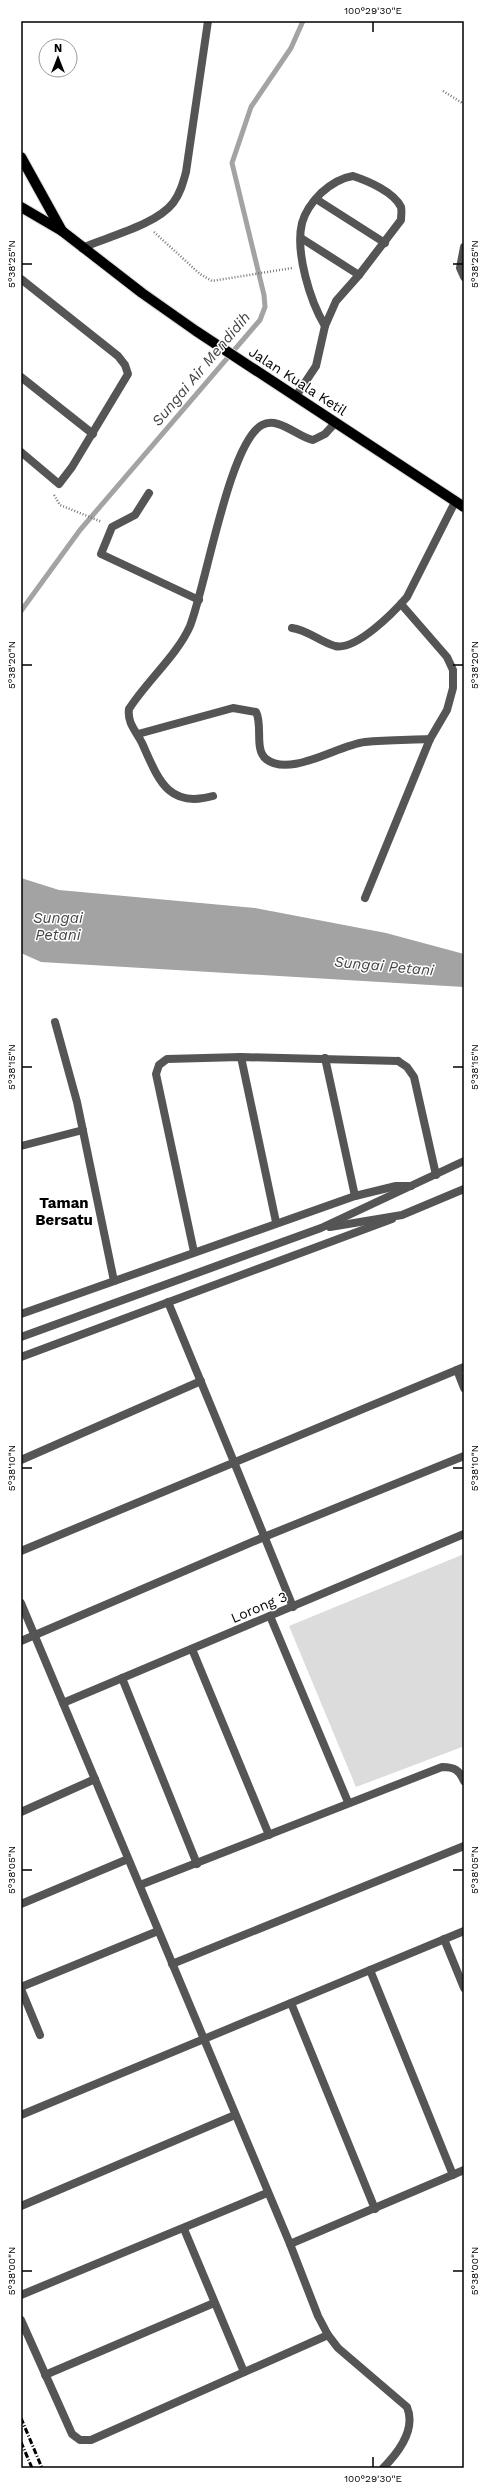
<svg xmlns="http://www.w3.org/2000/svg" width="485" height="2489" viewBox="0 0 485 2489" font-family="'Work Sans',sans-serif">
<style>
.green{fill:#dcdcdc}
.water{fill:#a3a3a3}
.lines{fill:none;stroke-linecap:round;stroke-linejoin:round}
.stream{stroke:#a3a3a3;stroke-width:5}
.primary-casing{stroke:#dbdbdb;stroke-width:12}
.path{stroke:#777;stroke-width:2.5;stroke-dasharray:1 2;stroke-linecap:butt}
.service{stroke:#555;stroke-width:8}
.minor{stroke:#555;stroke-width:8}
.tertiary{stroke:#555;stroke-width:8}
.primary{stroke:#000;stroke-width:10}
.rail{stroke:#000;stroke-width:3;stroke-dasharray:6 2 1 2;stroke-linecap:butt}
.ticks{fill:none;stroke:#000;stroke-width:1.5}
.labels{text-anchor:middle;stroke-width:3;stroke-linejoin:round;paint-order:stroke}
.street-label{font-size:14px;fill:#000;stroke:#fff}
.water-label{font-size:15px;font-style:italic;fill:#444;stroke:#fff}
.neighbourhood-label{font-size:15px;font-weight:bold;fill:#000;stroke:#fff}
.neatline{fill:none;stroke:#000;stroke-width:1.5}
.ticks-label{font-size:10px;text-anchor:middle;fill:#000}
</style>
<rect width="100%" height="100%" fill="#fff"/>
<polygon class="green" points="464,1554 464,1752 462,1747 356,1787 289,1626"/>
<polygon class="water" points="21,878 59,890 255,908 386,933 464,954 464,987 41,962 21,953"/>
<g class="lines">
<polyline class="stream" points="21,611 80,530 260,320 265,307 264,295 232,163 251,107 291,48 303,21"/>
<g class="primary-casing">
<g id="primary">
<polyline points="21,157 62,231"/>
<polyline points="21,207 62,231 142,293 196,331 464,507"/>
</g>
</g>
<g class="path">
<polyline points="443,91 464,104"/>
<polyline points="154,232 200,274 212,281 292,268"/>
<polyline points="54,495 60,505 102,522"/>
</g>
<g class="service">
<path d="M353 176C368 181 394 192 401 207 402 211 401 216 401 220L359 275 336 301 325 326C310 301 295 252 302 223 305 212 313 201 321 193 331 184 340 178 353 176Z"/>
<polyline points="316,199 385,243"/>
<polyline points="301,238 359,275"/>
<path d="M82 248C107 237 156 225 173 203 180 194 183 183 186 172L208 21"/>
<polyline points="21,377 93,434"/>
<polyline points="296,396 316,366 325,326"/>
<polyline points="149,493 135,515 112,527 101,554 199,600"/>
<polyline points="325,1058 355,1196"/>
<polyline points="194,1252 156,1074 159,1065 167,1059 241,1057 398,1061"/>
<polyline points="457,1370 464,1388"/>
<polyline points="21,1460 201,1381"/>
<polyline points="234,1462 293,1607"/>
<polyline points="35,1635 264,1537 464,1456"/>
<polyline points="192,1649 269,1835"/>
<polyline points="21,1904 128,1859"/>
<polyline points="444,1939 464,1988"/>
<polyline points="172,1964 464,1846"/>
<polyline points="21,1989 40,2035"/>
<polyline points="291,2003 375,2209"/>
<polyline points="21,2206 235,2115"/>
<polyline points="184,2229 244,2372"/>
<polyline points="45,2375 214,2303"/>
</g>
<g class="minor">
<polyline points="464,247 460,268 464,277"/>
<polyline points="21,279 118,356 125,365 128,374 72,467 59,484 21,452"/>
<path d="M292 628C308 630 320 642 335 646 356 651 394 612 407 597L455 502"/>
<path d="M138 734 233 708 256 712C263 725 254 749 266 759 290 778 338 745 365 742 386 740 408 740 430 739"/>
<path d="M213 796C167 809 158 778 142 743 136 731 127 723 129 709 146 682 178 654 190 626 206 586 229 443 262 425 278 416 298 437 313 440L325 434 335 423"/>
<polyline points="365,898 430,739 447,710 453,688 453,670 447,657 401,604"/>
<polyline points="55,1022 77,1102 114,1281"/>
<polyline points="241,1057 276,1222"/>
<polyline points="398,1061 407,1067 414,1077 436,1175"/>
<polyline points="21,1146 83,1130"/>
<polyline points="168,1302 234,1462"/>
<polyline points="21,1314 355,1196 396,1186 411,1186"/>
<polyline points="21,1357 392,1219"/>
<polyline points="21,1551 464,1367"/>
<path d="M21 1603 290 2244 318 2316 328 2335 338 2348 407 2407C416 2429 399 2452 383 2468"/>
<polyline points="270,1616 348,1802"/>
<polyline points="21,1641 35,1635"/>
<polyline points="122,1678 197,1864"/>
<polyline points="63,1703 464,1534"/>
<polyline points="21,1812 95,1779"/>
<path d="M140 1885 442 1767C455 1767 459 1770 464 1781"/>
<polyline points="370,1970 453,2175"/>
<polyline points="21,1987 158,1931"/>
<polyline points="21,2115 464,1931"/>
<polyline points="290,2244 464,2170"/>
<polyline points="21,2295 267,2193"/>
<polyline points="21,2320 72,2434 80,2440 91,2440 328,2335"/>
</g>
<g class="tertiary">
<polyline points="330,1227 402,1215 464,1189"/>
<polyline points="21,1337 321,1228 464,1161"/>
</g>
<use href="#primary" class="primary"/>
<g class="rail">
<polyline points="21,2418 42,2468"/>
<polyline points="21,2442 32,2468"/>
</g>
</g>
<path class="ticks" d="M373 22V32M22 264H32M453 264H463M22 665H32M453 665H463M22 1067H32M453 1067H463M22 1468H32M453 1468H463M22 1870H32M453 1870H463M22 2271H32M453 2271H463M373 2457V2467"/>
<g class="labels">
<g class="street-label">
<text transform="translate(298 381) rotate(33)" y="5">Jalan Kuala Ketil</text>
<text transform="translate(259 1607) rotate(-23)" y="5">Lorong 3</text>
</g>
<g class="water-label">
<text transform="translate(201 369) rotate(-50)" y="5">Sungai Air Mendidih</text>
<text x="58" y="923">Sungai<tspan x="58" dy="17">Petani</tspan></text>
<text transform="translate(384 966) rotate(5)" y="5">Sungai Petani</text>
</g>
<g class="neighbourhood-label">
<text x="64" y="1208">Taman<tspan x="64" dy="17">Bersatu</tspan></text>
</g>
</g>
<rect width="485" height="2489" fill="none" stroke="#ffffff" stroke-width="44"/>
<g transform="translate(58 58)"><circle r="19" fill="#ffffff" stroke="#999999"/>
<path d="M0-3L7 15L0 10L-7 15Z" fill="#000000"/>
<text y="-6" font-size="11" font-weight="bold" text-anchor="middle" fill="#000000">N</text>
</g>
<rect x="22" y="22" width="441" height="2445" class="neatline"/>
<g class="ticks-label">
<text x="373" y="14">100°29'30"E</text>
<text transform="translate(11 264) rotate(-90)" y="4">5°38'25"N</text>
<text transform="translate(474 264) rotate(-90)" y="4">5°38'25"N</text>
<text transform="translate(11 665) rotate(-90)" y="4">5°38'20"N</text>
<text transform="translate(474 665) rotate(-90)" y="4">5°38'20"N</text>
<text transform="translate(11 1067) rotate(-90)" y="4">5°38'15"N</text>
<text transform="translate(474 1067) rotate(-90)" y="4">5°38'15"N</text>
<text transform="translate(11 1468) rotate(-90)" y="4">5°38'10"N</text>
<text transform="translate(474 1468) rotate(-90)" y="4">5°38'10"N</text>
<text transform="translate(11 1870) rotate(-90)" y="4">5°38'05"N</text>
<text transform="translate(474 1870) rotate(-90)" y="4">5°38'05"N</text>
<text transform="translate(11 2271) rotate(-90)" y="4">5°38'00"N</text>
<text transform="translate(474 2271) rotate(-90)" y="4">5°38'00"N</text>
<text x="373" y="2482">100°29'30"E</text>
</g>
</svg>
